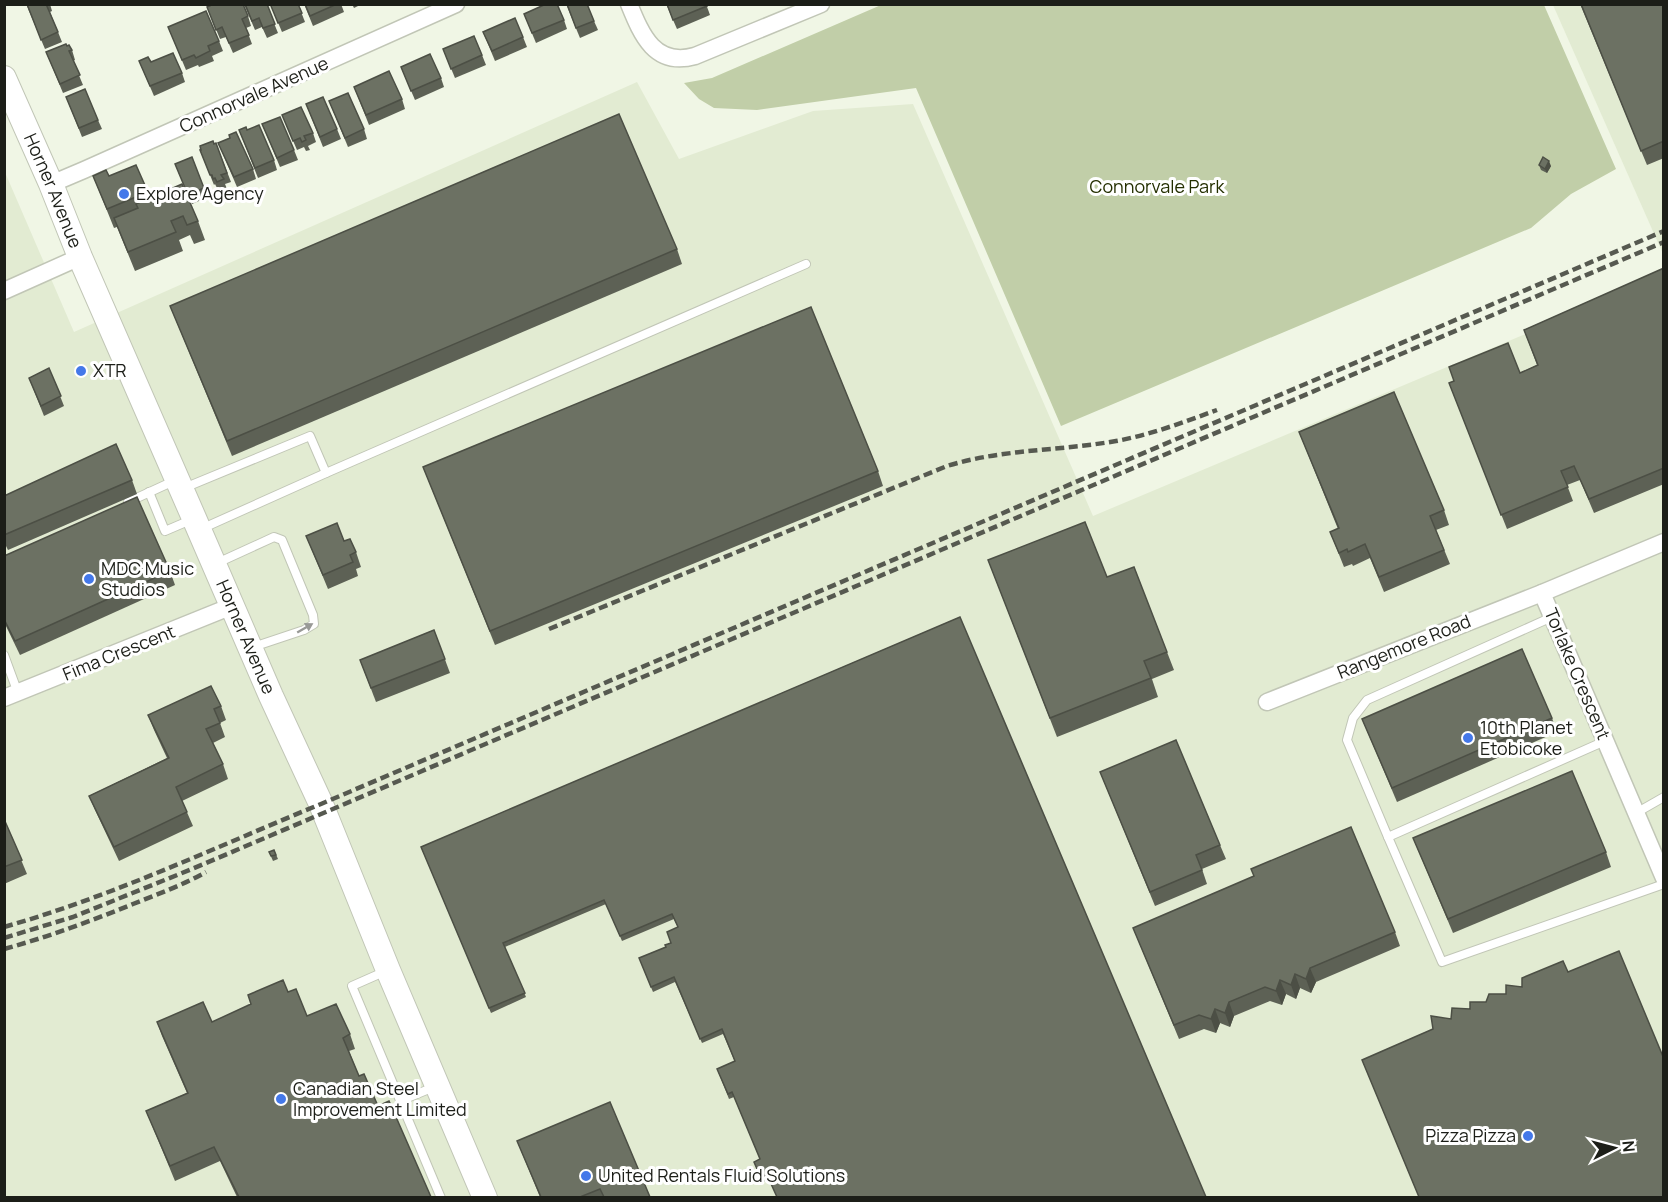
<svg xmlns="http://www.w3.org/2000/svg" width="1668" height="1202" viewBox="0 0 1668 1202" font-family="Manrope,sans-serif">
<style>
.built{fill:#e2ebd2}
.green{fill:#c1cea8}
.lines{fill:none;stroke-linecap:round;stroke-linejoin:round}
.service-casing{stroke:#c1c6b6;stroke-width:10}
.minor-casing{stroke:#c1c6b6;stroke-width:19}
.secondary-casing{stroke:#c1c6b6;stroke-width:26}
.service{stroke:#fff;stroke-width:8}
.minor{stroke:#fff;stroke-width:16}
.secondary{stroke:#fff;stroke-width:24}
.rail{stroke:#565950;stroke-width:4.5;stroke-dasharray:9 4.5;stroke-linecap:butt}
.wall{fill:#5d6155}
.shaded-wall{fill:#4c4f45}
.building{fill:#6c7163;stroke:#4c4f45;stroke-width:1.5}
.oneway{fill:#999a97}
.poi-dot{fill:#4478e9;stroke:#fff;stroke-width:2}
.labels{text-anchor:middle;stroke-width:6;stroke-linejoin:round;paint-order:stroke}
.street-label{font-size:18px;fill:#1c1e18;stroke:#fff}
.park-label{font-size:18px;fill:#242f00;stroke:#fff}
.poi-label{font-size:18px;fill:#1c1e18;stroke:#fff;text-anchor:start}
</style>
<rect width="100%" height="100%" fill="#f0f6e5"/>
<g class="built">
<polygon points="1553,5 1663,5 1663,254"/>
<polygon points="637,82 679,159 813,111 913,104 1093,516 1663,276 1663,1197 5,1197 4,170 74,332"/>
</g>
<polygon class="green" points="881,5 1544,5 1616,169 1571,194 1531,228 1061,426 916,88 757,110 714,108 699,99 684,83 712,78"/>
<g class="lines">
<g class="service-casing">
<g id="service">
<polyline points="184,488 310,436 326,473 806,264"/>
<polyline points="149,492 165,531 193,519"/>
<polyline points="128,502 176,480"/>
<polyline points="201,529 326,473"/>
<polyline points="215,564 274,537 282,540 313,615 314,624 304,630 253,647"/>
<polyline points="4,655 18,693"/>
<polyline points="1605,741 1388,837 1442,962 1664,884"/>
<polyline points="1636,813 1664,797"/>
<polyline points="1388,837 1347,740 1353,718 1367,700 1552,617"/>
<polyline points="386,971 352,986 441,1198"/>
<polyline points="400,1101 434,1087"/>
</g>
</g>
<g class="minor-casing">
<g id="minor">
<path d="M629 4C642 36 655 67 695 56L821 4"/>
<polyline points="51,184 84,170 456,4"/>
<polyline points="4,291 80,257"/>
<polyline points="1542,593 1664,878"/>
<polyline points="4,698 232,606"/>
<polyline points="1267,702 1542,593 1664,542"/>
</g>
</g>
<g class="secondary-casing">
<g id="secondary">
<path id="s1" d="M4 78 51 184 80 257 194 518 271 696 321 804 388 970 485 1198"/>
</g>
</g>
<use href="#service" class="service"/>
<use href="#minor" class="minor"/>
<use href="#secondary" class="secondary"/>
<g class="rail">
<path d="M549 629 947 466C1002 449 1059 451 1116 441 1150 435 1184 422 1217 410"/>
<path d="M4 927C113 896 216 847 321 804L1664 231"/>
<polyline points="4,938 73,917 192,869 1664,242"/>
<path d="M4 949C48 937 91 921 133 904 158 894 183 885 206 872"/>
</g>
</g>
<g class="wall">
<polygon points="26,4 50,4 52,11 50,12 62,42 45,49"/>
<polygon points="244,4 268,4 267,6 278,33 267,38 262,27 255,30"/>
<polygon points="273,4 298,4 305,22 282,32 271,6"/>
<polygon points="304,4 341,4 344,12 313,26"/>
<polygon points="352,4 362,4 354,8"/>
<polygon points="566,4 594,21 598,30 580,38"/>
<polygon points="666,4 706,4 710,15 677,29"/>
<polygon points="1580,4 1664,4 1664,158 1647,165"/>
<polygon points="207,7 248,16 251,26 246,28 252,44 233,53 226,37 220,39"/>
<polygon points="524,14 564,20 567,29 536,43"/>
<polygon points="168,27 219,41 223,51 212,56 214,61 199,67 198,65 186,70"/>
<polygon points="483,32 523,37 527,47 495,61"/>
<polygon points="443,49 482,55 486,65 455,78"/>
<polygon points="72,50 75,60 73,61 83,85 63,93 46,52"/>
<polygon points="139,61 151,62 182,73 185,82 154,96"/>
<polygon points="401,67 441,78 444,87 415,100"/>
<polygon points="354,87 402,99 405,109 369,125"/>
<polygon points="66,97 98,120 102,129 82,137"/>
<polygon points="329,101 364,129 367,139 348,147"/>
<polygon points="306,104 337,129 341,139 323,147"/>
<polygon points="282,115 313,133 316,142 308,146 310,150 306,151 304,147 297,150"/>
<polygon points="262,124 294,150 298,160 280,167"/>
<polygon points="239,130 247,130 274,160 277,170 258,178"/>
<polygon points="216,143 231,182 225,184 227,189 220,192 219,188 217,188 215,184 214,185 200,150"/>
<polygon points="218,143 253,169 256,179 237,187"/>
<polygon points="175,164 204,188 208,197 192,204"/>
<polygon points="136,165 150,198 198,221 205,240 194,244 190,235 179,240 183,251 135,271 117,227 114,228 93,176 109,176"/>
<polygon points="1539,165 1551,166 1547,173 1541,170"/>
<polygon points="677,249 682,264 232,456 170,306"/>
<polygon points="1664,268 1664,484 1594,513 1580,480 1567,485 1573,501 1507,529 1449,383 1520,373 1537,365 1524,330"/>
<polygon points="49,368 64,406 44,416 29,378"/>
<polygon points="1299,432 1444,510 1449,525 1436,530 1450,564 1384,592 1370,558 1353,566 1352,564 1344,567 1330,532 1338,529"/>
<polygon points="423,467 878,471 883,486 495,645"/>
<polygon points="132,480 137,494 8,550 4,542 4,496"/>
<polygon points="306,536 344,541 356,552 361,567 356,569 358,576 328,589"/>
<polygon points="4,556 170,571 175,585 20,655 4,622"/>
<polygon points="988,560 1107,577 1167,652 1174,670 1152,679 1158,697 1057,737"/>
<polygon points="960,617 769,1180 762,1182 754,1162 760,1159 734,1097 729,1099 717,1069 735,1062 723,1034 702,1043 675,982 653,992 641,963 666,947 671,943 678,927 674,919 622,941 606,904 505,947 526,997 491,1013 421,847"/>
<polygon points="434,630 450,673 376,702 360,660"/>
<polygon points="221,706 226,720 220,723 225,737 213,743 223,764 228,779 182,801 193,826 119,861 95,810 89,796 167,758 154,730 148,715"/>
<polygon points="1552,718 1557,732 1397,802 1362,719"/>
<polygon points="1100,772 1220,845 1226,859 1202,869 1207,884 1155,906"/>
<polygon points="4,819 27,874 4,884"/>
<polygon points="1413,838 1606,852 1611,867 1453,933"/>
<polygon points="274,850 278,859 273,861 269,852"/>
<polygon points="1133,928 1395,932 1400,946 1316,982 1311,993 1300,988 1296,999 1286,994 1282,1005 1270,1001 1234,1016 1230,1027 1220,1023 1216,1033 1204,1029 1179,1039"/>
<polygon points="288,992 307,1016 350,1034 355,1049 349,1051 359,1076 378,1106 431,1197 237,1197 220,1161 175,1181 146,1111 187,1093 162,1036 157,1022 212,1022 251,1005 248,995"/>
<polygon points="1486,1002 1664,1197 1419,1197 1362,1060 1433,1029"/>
<polygon points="517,1141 650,1197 540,1197"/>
</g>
<g class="shaded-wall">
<polygon points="1549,161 1551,166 1547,173 1545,169"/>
<polygon points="1310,968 1316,982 1311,993 1306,979"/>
<polygon points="1295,974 1300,988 1296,999 1291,985"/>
<polygon points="1280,980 1286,994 1282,1005 1276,991"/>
<polygon points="1229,1002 1234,1016 1230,1027 1225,1013"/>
<polygon points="1215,1009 1220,1023 1216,1033 1211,1019"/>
</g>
<g class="building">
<polygon points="27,4 46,4 58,32 41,40"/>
<polygon points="214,4 243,4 248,16 242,19 249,35 229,43 222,27 216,30 207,7"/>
<polygon points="245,4 267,4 275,24 263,28 259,18 252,21"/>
<polygon points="273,4 298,4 302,13 278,23 271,6"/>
<polygon points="305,4 337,4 310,16"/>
<polygon points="546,4 557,4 564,20 532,33 524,14"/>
<polygon points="567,4 587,4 594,21 576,28"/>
<polygon points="667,4 706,4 707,6 673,20"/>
<polygon points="1581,4 1664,4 1664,141 1641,151"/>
<polygon points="206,11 219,41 208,46 210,51 196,58 194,55 182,60 168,27"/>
<polygon points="515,18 523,37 492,51 483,32"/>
<polygon points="474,36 482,55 451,69 443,49"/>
<polygon points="66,44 67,46 69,45 72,50 69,51 80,75 60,84 46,52"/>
<polygon points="173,53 182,73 150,86 139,61 148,57 151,62"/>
<polygon points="430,54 441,78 411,91 401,67"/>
<polygon points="389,71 402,99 366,115 354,87"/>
<polygon points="85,89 98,120 79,128 66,97"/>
<polygon points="348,93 364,129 345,138 329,101"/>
<polygon points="323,97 337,129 320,137 306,104"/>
<polygon points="301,107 313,133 304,136 306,140 302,142 300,138 293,141 282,115"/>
<polygon points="619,114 677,249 227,441 170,306"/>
<polygon points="280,117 294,150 277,158 262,124"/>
<polygon points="259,125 274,160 255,168 239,130 246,127 247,130"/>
<polygon points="236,132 253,169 234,177 218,143 230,138 229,135"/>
<polygon points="213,141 214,144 216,143 227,173 221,175 224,179 217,182 215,178 213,179 212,175 210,175 200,150 201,150 200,146"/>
<polygon points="192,157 204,188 188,195 175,164"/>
<polygon points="1543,157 1549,161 1545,169 1539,165"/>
<polygon points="136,165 148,192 107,209 93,176 106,170 109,176"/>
<polygon points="182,184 198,221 187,225 183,216 171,221 176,232 128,252 114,218 138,208 136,204"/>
<polygon points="1664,268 1664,468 1589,499 1574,466 1561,471 1568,487 1501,515 1449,383 1454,381 1449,367 1508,343 1520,373 1538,365 1524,330"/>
<polygon points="811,307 878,471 490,631 423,467"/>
<polygon points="49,368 61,396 41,406 29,378"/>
<polygon points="1394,392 1444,510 1430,516 1444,550 1379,577 1365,544 1348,552 1347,549 1339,553 1330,532 1339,528 1299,432"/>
<polygon points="116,444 132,480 4,535 4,496"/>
<polygon points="137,497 170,571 15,641 4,619 4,556"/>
<polygon points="1085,522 1107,577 1134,567 1167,652 1144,661 1151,678 1050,718 988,560"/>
<polygon points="337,523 344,541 350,539 356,552 350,555 353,562 323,575 306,536"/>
<polygon points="960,617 1206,1197 777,1197 767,1175 761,1178 754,1162 760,1159 732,1092 728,1094 717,1069 735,1061 722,1029 700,1039 674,977 651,987 639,958 666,947 665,945 671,943 667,932 678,927 672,914 620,936 604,900 503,943 525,993 489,1008 421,847"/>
<polygon points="434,630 445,659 371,688 360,660"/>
<polygon points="1522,649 1552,718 1392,788 1362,719"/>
<polygon points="211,686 221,706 214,709 220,723 206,729 223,764 176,787 187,812 114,847 89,796 169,758 148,715"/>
<polygon points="1176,740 1220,845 1196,855 1202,870 1150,892 1100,772"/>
<polygon points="1572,771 1606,852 1448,919 1413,838"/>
<polygon points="4,819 22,860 4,867"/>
<polygon points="1351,827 1395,932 1310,968 1306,979 1295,974 1291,985 1280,980 1276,991 1265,987 1229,1002 1225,1013 1215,1009 1211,1019 1199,1015 1174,1025 1133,928 1254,876 1251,869"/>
<polygon points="274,850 276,855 271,856 269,852"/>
<polygon points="1619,951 1664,1059 1664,1197 1419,1197 1362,1060 1433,1029 1431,1016 1451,1019 1452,1008 1470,1009 1470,1002 1486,1002 1489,994 1506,994 1506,985 1522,987 1522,978 1563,961 1568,972"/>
<polygon points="283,980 288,992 296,989 307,1016 336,1004 350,1034 343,1038 359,1076 364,1074 378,1106 389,1101 431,1197 239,1197 214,1147 170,1166 146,1111 188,1093 157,1022 203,1002 212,1022 251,1004 248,995"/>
<polygon points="610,1102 650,1197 604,1197 600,1189 580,1197 541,1197 517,1141"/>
</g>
<defs><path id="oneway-solid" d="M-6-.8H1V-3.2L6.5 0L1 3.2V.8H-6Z" transform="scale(1.5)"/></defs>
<use class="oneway" href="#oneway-solid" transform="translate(305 628) rotate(-30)"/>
<g class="poi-dot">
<circle cx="124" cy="194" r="6"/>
<circle cx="81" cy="371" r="6"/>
<circle cx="89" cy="579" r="6"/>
<circle cx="1468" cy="738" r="6"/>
<circle cx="281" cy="1099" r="6"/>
<circle cx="1528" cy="1136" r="6"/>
<circle cx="586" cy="1176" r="6"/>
</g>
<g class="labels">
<g class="street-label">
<text transform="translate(254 95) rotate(-24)" y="6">Connorvale Avenue</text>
<text dy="6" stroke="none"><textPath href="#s1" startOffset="123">Horner Avenue</textPath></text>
<text dy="6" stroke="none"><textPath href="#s1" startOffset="609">Horner Avenue</textPath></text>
<text transform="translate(1404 647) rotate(-22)" y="6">Rangemore Road</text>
<text transform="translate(119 653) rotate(-22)" y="6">Fima Crescent</text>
<text transform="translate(1577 674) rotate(67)" y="6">Torlake Crescent</text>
</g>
<g class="park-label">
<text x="1157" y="193">Connorvale Park</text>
</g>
<g class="poi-label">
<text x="136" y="200">Explore Agency</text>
<text x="93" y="377">XTR</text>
<text x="101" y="575">MDC Music<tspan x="101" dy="21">Studios</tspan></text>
<text x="1480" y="734">10th Planet<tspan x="1480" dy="21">Etobicoke</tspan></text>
<text x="293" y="1095">Canadian Steel<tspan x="293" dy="21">Improvement Limited</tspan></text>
<text x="1516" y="1142" text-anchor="end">Pizza Pizza</text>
<text x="598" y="1182">United Rentals Fluid Solutions</text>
</g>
</g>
<rect width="1668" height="1202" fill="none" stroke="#1c1e18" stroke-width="12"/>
<g transform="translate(1614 1148) rotate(84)" stroke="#ffffff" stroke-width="4.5" paint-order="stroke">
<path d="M0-4.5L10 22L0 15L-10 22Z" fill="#1c1e18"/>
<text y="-9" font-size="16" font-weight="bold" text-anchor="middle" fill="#1c1e18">N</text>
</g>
</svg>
